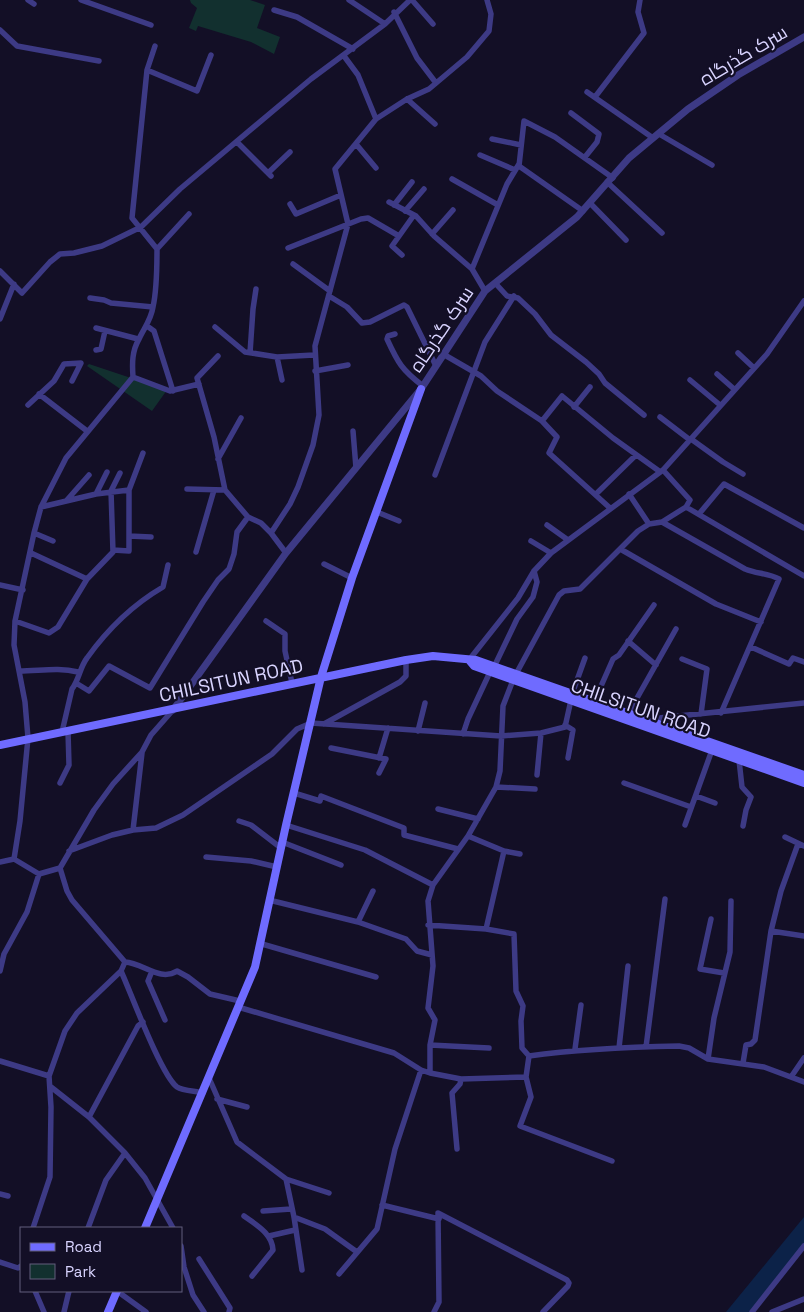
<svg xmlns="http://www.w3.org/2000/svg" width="804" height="1312" viewBox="0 0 804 1312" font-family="'Space Grotesk',Cairo,sans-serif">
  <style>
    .green { fill: #12302f }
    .water { fill: #0c2248 }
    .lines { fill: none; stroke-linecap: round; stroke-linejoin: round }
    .minor { stroke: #3d3a85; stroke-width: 5.5 }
    .tertiary { stroke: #3d3a85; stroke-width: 7 }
    .secondary { stroke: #6f6bff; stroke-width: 8 }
    .labels { text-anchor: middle; stroke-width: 4.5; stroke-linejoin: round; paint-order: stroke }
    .street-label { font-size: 19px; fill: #d9d4ff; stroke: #130f26 }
  </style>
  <rect width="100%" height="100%" fill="#130f26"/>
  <path class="green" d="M190,0H250L265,5L257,28L280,37L274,54L251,42L198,26L196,31L189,28L197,8L191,3Z
    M89,364L167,390L152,411L87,366Z"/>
  <path class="water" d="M804,1217V1243L749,1312H726Z"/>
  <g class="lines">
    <path class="minor" d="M28,0L34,4
      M81,0L151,25
      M349,0L385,24
      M412,0L433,24
      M274,10L297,17L353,49
      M394,12L417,58L436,83
      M0,30L17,46L99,61
      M147,70L197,91L211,55
      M587,92L653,138
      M595,97L644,33L638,12L640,0
      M407,99L435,124
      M571,113L599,134L597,142L585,157
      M376,119L407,99L429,89L467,57L489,31L491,14L487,0
      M659,134L712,165
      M492,139L521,145
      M237,142L271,176
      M356,144L376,168
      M480,155L515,170
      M268,173L290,152
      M452,179L498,205
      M607,182L662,233
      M389,202L416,216L434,236L472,269L485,291
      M590,203L626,240
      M290,204L296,214L341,195
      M394,205L412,182
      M405,211L424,189
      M583,211L519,166L524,121L555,137L613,178
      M432,234L453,210
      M288,248L361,219L368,218L399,236
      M157,249L189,214
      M402,255L392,246L414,215
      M293,264L330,291
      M472,269L507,184L519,164
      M0,271L22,293L50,262L60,254L74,253L102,246L141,227L180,189L311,79L385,24L410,0
      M496,284L507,296L518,298L535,314L551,335L586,362L599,374L605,383L644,415
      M329,296L347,307L362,323L370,322L404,305L407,307L436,366
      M90,298L104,300L111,303L153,307
      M0,319L14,284
      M147,326L154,331L173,391
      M215,327L245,352L277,357L314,355
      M96,328L138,339
      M395,334L388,336L387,339C398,363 402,370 423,386
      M96,350L101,349L105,331
      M250,353L253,309L256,289
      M738,353L754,368
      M443,354L481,376L497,391L542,421L557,437L549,453L610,508
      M218,356L197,378L214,437L225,490L248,517L261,523L271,533L286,553
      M277,357L282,380
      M315,371L348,365
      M717,374L734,389
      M133,377L170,391L199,384
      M690,380L720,405
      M39,394L87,431
      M28,405L54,381L64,364L81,363L72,381
      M574,407L590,387
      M660,417L690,440
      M542,421L562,396L613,438L659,471
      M353,431L356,468
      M691,439L723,462L743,474
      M218,459L241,418
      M663,470L690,500L686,507
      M435,475L485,342L514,296
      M187,489L225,490
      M96,494L107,472
      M596,494L636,455
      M629,494L649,524
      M67,500L89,475
      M41,507L96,494L129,490
      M377,512L399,521
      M699,514L724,484L804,528
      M662,522L745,569C757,574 768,573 779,579L721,713
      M547,525L568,540
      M34,533L53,541
      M271,533L290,504L298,487L313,445L319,415L315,346L348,224L335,169L376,119L358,75L344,56
      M129,536L151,537
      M531,541L551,553
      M113,550L129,551V490L143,453
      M622,550L716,604L761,622
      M196,552L214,490
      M31,553L87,579
      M324,564L352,578
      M0,585L23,590
      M15,621L49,633L58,627L87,579L113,552L111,491L120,473
      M266,621L285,634V651L292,683
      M628,641L656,665
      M751,647L789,664L793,658L804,662
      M682,659L707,669L701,714
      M469,660L518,598L534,571L551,553L663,470L767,354L804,301
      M494,667L517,619L533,597L537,582L534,571
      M19,671C40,671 58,667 78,672
      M516,674L559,595L564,591L580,589L638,531L649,524L662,522L686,507L804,576
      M76,683L89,691L109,666L150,688L203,602L218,580L229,569L234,554L237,532L248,517
      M572,694L585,658
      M594,702L613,659L619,655L654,605
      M628,714L676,629
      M653,722L659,718L804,703
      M324,724L400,682L406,676V660
      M565,725L573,730L568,758
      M418,731L425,703
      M62,732L72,689C79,680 80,667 87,658C107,630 134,604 163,587L168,565
      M463,734L468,719L490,672
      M331,748L386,759L379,773
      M379,758L388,728
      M739,760L742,787L751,797L746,810L743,826
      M537,775L541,733
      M60,783L69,765L68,731
      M624,783L691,807
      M496,787L535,789
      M294,793L320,801L321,796L404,828V835L458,849
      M696,796L715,803
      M438,809L478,819
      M239,821L251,825L281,848
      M286,825L365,850L433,885
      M685,825L712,750
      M133,830L142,753
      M468,836L504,851L520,854
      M785,837L804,846
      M282,842L341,865
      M69,851L112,835L133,830L156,828L183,815L272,754L297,729L311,723L501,736L541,733L565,727L571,700
      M206,857L251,861L277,867
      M14,859L20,821L28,738L25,702L14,645L15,621L34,533L41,507L66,458L133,377C132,363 132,351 139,339C144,328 151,320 153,307C157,289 157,267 157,249L132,218L147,70L155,46
      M0,862L14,859L39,874L60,868L94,810L113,784L142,752L151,735L173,710
      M60,868L67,891L72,900L125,962L121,971C131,993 161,1075 177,1087C183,1091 196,1091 203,1093
      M269,900L358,922L406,939L417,951L432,955
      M711,919L700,969L724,973
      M358,922L373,891
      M428,925L486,929L514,934L516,991L523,1006L521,1021L522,1048L529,1056L526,1077L531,1097L520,1126L612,1161
      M486,929L504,851
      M771,931L804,936
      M262,944L376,977
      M125,962C143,963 160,982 177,971L188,977L210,994L240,1001
      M0,971L4,954L27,912L39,874
      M152,971L148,981L165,1020
      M238,1007L394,1053L421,1070L430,1073L461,1079L526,1077
      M430,1045L489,1048
      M646,1047L665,899
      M619,1048L628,966
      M575,1049L581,1005
      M529,1056C579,1049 629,1047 679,1046L689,1048L708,1059L764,1067L804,1082
      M708,1059L714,1018L730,952L731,901
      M0,1061L49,1076L51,1107L50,1177L33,1228
      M743,1063L746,1045L751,1044L755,1040L771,931L781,891L798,844
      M430,1073V1045L435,1020L428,1008L433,966L428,901L433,885L468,836L496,787L500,771L503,706L513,680
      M49,1076L65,1031L77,1013L121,971
      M791,1077L804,1058
      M209,1078L237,1142L286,1179L329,1193
      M51,1087L89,1117L125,1153L145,1178L173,1228
      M217,1099L247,1107
      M89,1117L138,1026L143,1022
      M457,1149L452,1093L460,1084L461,1079
      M286,1179L294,1217L302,1270
      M0,1194L8,1196
      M382,1205L439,1219
      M263,1211L291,1209
      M244,1216C256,1225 272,1233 273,1250L252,1276
      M294,1217L325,1229L357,1252
      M88,1228L106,1180L125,1153
      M269,1236L295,1230
      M181,1246L184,1267L193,1295L204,1312
      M199,1259L230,1308L229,1312
      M0,1262L18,1268L21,1266
      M339,1274L377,1229L395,1149L421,1070
      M35,1291L44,1312
      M117,1291L146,1312
      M64,1312L69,1291
      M434,1312L439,1302L438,1213L567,1280L569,1283L568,1286L543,1312
      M752,1312L804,1246
      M772,1312L804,1299"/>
    <path class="tertiary" d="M173,710L286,553L421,389L485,291L577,217L629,158L688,109L738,75L804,37"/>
    <path class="secondary" d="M469,660L474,666L804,783
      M0,745L406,660L433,656L476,660L804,775
      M145,1228L255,967L286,825L321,677L352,578L421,389
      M108,1312L117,1291"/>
  </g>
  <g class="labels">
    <g class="street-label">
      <text transform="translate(743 55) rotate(-31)" y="7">سرک گذرگاه</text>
      <text transform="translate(441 329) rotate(-56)" y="7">سرک گذرگاه</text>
      <text transform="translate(231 680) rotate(-12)" y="7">CHILSITUN ROAD</text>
      <text transform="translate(641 708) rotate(19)" y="7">CHILSITUN ROAD</text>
    </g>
  </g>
  <rect x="20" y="1227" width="162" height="65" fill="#130f26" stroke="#625e7d"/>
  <rect x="30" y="1243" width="25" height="8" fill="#6f6bff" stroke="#625e7d"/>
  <text x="65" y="1252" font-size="15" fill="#d9d4ff">Road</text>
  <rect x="30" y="1264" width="25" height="15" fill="#12302f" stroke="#625e7d"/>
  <text x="65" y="1277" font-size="15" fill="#d9d4ff">Park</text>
</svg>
